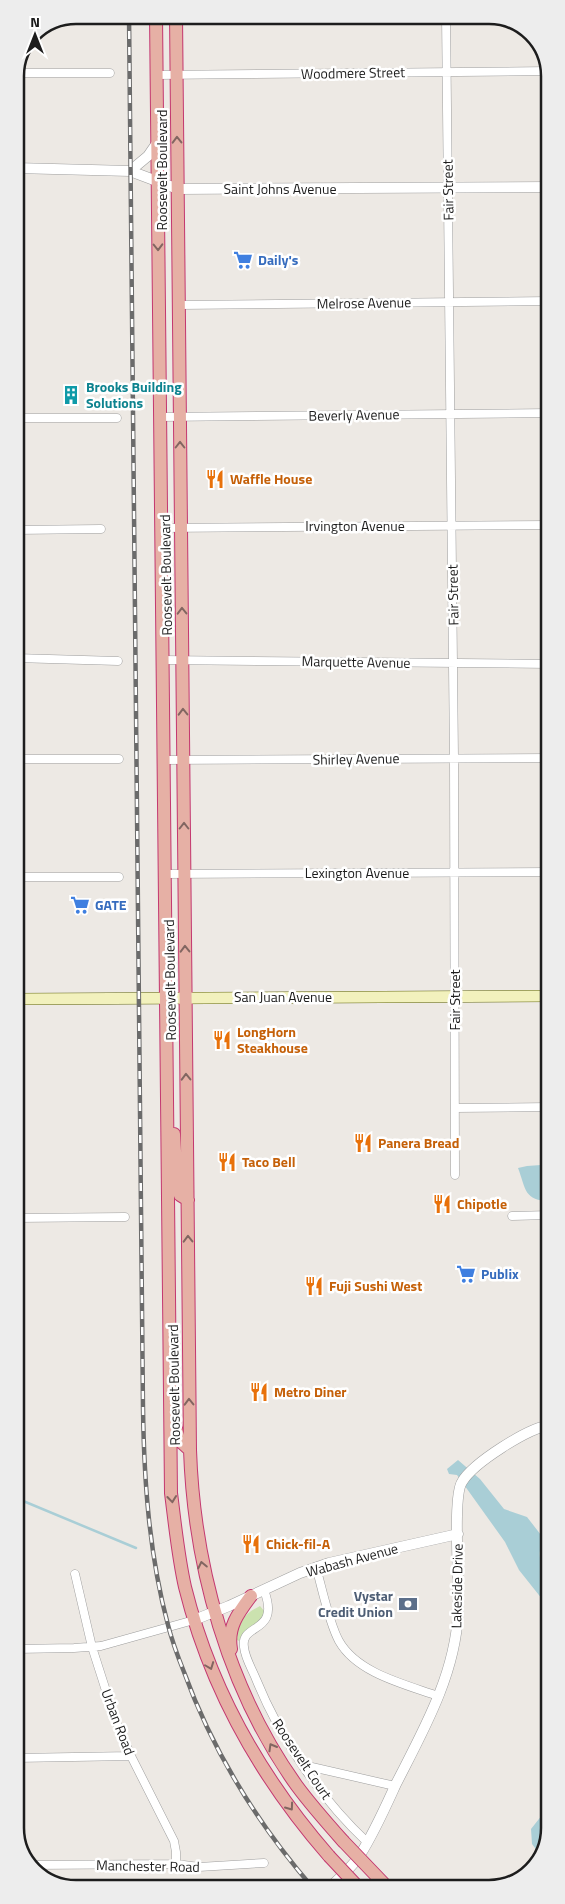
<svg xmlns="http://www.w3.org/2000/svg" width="565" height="1904" viewBox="0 0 565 1904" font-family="'Titillium Web',sans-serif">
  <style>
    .grass { fill: #cbe2af }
    .wetland { fill: #c2d9cd }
    .water { fill: #a9ced6 }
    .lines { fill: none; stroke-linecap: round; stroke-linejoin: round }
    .stream { stroke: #a9ced6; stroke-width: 2.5 }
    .minor-casing { stroke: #9e9e9e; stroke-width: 9 }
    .tertiary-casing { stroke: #9e9e9e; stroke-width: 11 }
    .secondary-casing { stroke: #626711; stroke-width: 12 }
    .trunk-casing { stroke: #c43870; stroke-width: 14 }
    .minor { stroke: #fff; stroke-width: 8 }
    .tertiary { stroke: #fff; stroke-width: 10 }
    .secondary { stroke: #f2f1bd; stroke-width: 11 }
    .trunk { stroke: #e6b0a5; stroke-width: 12 }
    .rail-casing { stroke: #6b6b6b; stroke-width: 4.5 }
    .rail { stroke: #fff; stroke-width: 2.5; stroke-dasharray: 8; stroke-linecap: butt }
    .trunk-bridge-casing { stroke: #c43870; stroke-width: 14; stroke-linecap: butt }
    .trunk-bridge { stroke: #e6b0a5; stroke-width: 12 }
    .oneway { stroke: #826661 }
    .labels { text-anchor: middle; stroke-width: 5; stroke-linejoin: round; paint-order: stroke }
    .street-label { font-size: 14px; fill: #1d1d1d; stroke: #fff }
    .shop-label { font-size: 14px; font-weight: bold; fill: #366cbe; stroke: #fff; text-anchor: start }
    .culture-label { font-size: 14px; font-weight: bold; fill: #0d838f; stroke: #fff; text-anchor: start }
    .food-label { font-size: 14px; font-weight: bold; fill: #c56008; stroke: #fff; text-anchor: start }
    .service-label { font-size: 14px; font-weight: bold; fill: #4e5e75; stroke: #fff; text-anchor: end }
    .rim { fill: none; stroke: #1d1d1d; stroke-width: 2.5 }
  </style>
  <rect width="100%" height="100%" fill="#ede9e4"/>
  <path class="grass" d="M260,1606L265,1612C261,1626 247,1627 239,1641L237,1640C238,1622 244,1614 260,1606Z"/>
  <path class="wetland" d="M541,1535L547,1537L550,1536V1574C543,1565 535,1556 542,1545Z"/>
  <path class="water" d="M541,1165L550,1167V1201C524,1201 526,1189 518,1168L527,1166Z
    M458,1460L480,1479L504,1509L527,1517L541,1535L543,1545C533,1559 548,1564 550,1577C551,1587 550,1598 550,1609L519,1570L505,1542L457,1475L449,1474L447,1469Z
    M550,1805V1829L541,1856L532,1844L531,1829Z"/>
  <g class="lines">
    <path class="stream" d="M16,1498L136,1548"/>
    <g class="minor-casing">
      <path id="minor" d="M446,15L454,758L455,1175
        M16,73H110
        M156,75L549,71
        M179,305L549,301
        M160,417L549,413
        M15,418H117
        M161,528L549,525
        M15,530L101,529
        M15,658L118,661
        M162,660L549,664
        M15,759H119
        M163,760L549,758
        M164,874L549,872
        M16,877H119
        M455,1108L549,1107
        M512,1216L550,1215
        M16,1218L125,1217
        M547,1325H550
        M316,1567C322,1588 329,1623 339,1641C357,1673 404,1684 438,1696
        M75,1574L92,1647L116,1722L131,1756L174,1841L176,1852V1864
        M264,1590C281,1635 240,1622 244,1647C245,1658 252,1669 256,1679C280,1738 320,1798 367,1842
        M16,1649L74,1648L101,1646L194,1620
        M16,1758L131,1756
        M303,1765L395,1786
        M30,1865L176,1864L199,1867L264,1863"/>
    </g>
    <g class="tertiary-casing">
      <path id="tertiary" d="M15,168L130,171L178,189L549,187
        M130,171L148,156L157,143
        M194,1620L229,1606L300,1573L329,1563L458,1534
        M329,1888C340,1878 352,1867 360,1855C374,1833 385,1808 396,1784C423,1731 455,1675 458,1614C460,1589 452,1497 462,1482C473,1463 528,1428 550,1425"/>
    </g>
    <g class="secondary-casing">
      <path id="secondary" d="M16,999L549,996"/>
    </g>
    <g class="trunk-casing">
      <path id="trunk" d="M156,15L171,1493C175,1524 178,1556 185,1587C210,1688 261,1778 329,1856
        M176,15L190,1450C194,1567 228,1690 297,1786C311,1805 327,1823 343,1841
        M174,1134L177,1185L180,1195L188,1200
        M174,1421L179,1440L190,1450
        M231,1649C227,1627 239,1612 251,1596"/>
    </g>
    <use href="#minor" class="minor"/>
    <use href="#tertiary" class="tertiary"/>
    <use href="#secondary" class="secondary"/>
    <use href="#trunk" class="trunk"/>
    <g class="rail-casing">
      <path id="rail" d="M129,15L143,1408C144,1481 149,1554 168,1625C172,1641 178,1657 184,1672C213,1752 257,1823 313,1888"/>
    </g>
    <use href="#rail" class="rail"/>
    <g class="trunk-bridge-casing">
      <path id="trunk-bridge" d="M343,1841L388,1888
        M329,1856L359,1888"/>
    </g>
    <use href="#trunk-bridge" class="trunk-bridge"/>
  </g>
  <defs><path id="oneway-chevron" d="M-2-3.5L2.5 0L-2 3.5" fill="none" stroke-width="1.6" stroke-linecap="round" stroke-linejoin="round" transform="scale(1.25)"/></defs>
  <g class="oneway">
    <use href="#oneway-chevron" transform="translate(177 140) rotate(-91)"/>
    <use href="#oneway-chevron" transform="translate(158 247) rotate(89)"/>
    <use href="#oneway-chevron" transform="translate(180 445) rotate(-90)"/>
    <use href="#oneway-chevron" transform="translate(182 611) rotate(-91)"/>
    <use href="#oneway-chevron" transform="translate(183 712) rotate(-91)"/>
    <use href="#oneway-chevron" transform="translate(184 826) rotate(-90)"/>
    <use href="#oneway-chevron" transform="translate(185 949) rotate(-91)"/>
    <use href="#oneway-chevron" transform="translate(186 1077) rotate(-91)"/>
    <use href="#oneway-chevron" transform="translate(188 1239) rotate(-91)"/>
    <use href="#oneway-chevron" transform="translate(189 1402) rotate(-91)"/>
    <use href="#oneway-chevron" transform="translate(172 1499) rotate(84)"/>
    <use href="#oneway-chevron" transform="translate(202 1565) rotate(-102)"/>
    <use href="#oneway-chevron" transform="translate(210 1666) rotate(69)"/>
    <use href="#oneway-chevron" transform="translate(272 1747) rotate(-120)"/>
    <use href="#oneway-chevron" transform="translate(290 1807) rotate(54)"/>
  </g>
  <defs>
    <g id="supermarket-bare" transform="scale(1.5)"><path d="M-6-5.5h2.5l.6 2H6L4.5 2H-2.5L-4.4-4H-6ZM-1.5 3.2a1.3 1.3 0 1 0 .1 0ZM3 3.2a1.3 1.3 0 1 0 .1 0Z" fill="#3f7fe0" stroke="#fff" stroke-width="2.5" paint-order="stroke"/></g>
    <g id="building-bare" transform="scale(1.5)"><path d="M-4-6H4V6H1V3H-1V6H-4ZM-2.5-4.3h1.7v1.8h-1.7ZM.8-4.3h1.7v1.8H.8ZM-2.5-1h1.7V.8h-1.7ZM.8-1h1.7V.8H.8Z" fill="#0f9aa8" stroke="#fff" stroke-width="2.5" paint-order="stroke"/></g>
    <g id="restaurant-bare" transform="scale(1.5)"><path d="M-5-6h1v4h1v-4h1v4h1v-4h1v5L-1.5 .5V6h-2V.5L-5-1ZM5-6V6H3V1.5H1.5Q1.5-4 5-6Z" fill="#e8710a" stroke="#fff" stroke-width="2.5" paint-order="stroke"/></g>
    <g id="bank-bare" transform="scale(1.5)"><path d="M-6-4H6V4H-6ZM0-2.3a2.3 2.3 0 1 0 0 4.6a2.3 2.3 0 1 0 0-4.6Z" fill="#5c6f8a" stroke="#fff" stroke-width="2.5" paint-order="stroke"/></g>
  </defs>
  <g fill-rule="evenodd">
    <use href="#supermarket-bare" x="243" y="260"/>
    <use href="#building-bare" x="71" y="395"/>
    <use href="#restaurant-bare" x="215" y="479"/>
    <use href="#supermarket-bare" x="80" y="905"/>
    <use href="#restaurant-bare" x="222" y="1040"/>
    <use href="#restaurant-bare" x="363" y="1143"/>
    <use href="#restaurant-bare" x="227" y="1162"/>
    <use href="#restaurant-bare" x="442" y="1204"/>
    <use href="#supermarket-bare" x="466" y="1274"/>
    <use href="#restaurant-bare" x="314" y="1286"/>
    <use href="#restaurant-bare" x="259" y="1392"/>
    <use href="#restaurant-bare" x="251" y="1544"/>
    <use href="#bank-bare" x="408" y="1604"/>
  </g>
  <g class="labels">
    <g class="street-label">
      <text transform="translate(353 73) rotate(-1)" y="5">Woodmere Street</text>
      <text transform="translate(162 170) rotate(-90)" y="5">Roosevelt Boulevard</text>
      <text x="280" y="194">Saint Johns Avenue</text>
      <text transform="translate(448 190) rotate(-91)" y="5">Fair Street</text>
      <text transform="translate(364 303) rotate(-1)" y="5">Melrose Avenue</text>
      <text transform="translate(354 415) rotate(-1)" y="5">Beverly Avenue</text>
      <text x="355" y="531">Irvington Avenue</text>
      <text transform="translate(166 575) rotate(-91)" y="5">Roosevelt Boulevard</text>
      <text transform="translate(453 595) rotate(-91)" y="5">Fair Street</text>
      <text transform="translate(356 662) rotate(1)" y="5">Marquette Avenue</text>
      <text transform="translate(356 759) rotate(-1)" y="5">Shirley Avenue</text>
      <text x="357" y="878">Lexington Avenue</text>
      <text transform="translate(170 980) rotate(-91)" y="5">Roosevelt Boulevard</text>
      <text x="283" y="1002">San Juan Avenue</text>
      <text transform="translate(455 1000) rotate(-90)" y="5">Fair Street</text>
      <text transform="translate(174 1385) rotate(-91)" y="5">Roosevelt Boulevard</text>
      <text transform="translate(352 1560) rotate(-15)" y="5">Wabash Avenue</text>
      <text transform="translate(457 1586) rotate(-89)" y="5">Lakeside Drive</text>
      <text transform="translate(118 1722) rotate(69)" y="5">Urban Road</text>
      <text transform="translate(302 1759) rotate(56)" y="5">Roosevelt Court</text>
      <text transform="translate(148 1866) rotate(1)" y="5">Manchester Road</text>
    </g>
    <g class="shop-label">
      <text x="258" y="265">Daily's</text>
      <text x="95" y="910">GATE</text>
      <text x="481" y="1279">Publix</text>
    </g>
    <g class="culture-label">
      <text x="86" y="392">Brooks Building<tspan x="86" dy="16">Solutions</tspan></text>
    </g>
    <g class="food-label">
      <text x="230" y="484">Waffle House</text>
      <text x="237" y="1037">LongHorn<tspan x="237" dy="16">Steakhouse</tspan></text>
      <text x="378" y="1148">Panera Bread</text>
      <text x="242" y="1167">Taco Bell</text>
      <text x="457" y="1209">Chipotle</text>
      <text x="329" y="1291">Fuji Sushi West</text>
      <text x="274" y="1397">Metro Diner</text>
      <text x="266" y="1549">Chick-fil-A</text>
    </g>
    <g class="service-label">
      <text x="393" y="1601">Vystar<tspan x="393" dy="16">Credit Union</tspan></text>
    </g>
  </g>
  <path d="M0 0H565V1904H0ZM76 24H489A52 52 0 0 1 541 76V1828A52 52 0 0 1 489 1880H76A52 52 0 0 1 24 1828V76A52 52 0 0 1 76 24Z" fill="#ededed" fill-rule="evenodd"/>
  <path class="rim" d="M76 24H489A52 52 0 0 1 541 76V1828A52 52 0 0 1 489 1880H76A52 52 0 0 1 24 1828V76A52 52 0 0 1 76 24Z"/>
  <g transform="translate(35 35)" stroke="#ffffff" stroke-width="4" paint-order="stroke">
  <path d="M0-4L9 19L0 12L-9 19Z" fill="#1d1d1d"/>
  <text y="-8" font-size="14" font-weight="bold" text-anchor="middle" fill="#1d1d1d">N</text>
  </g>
</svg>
